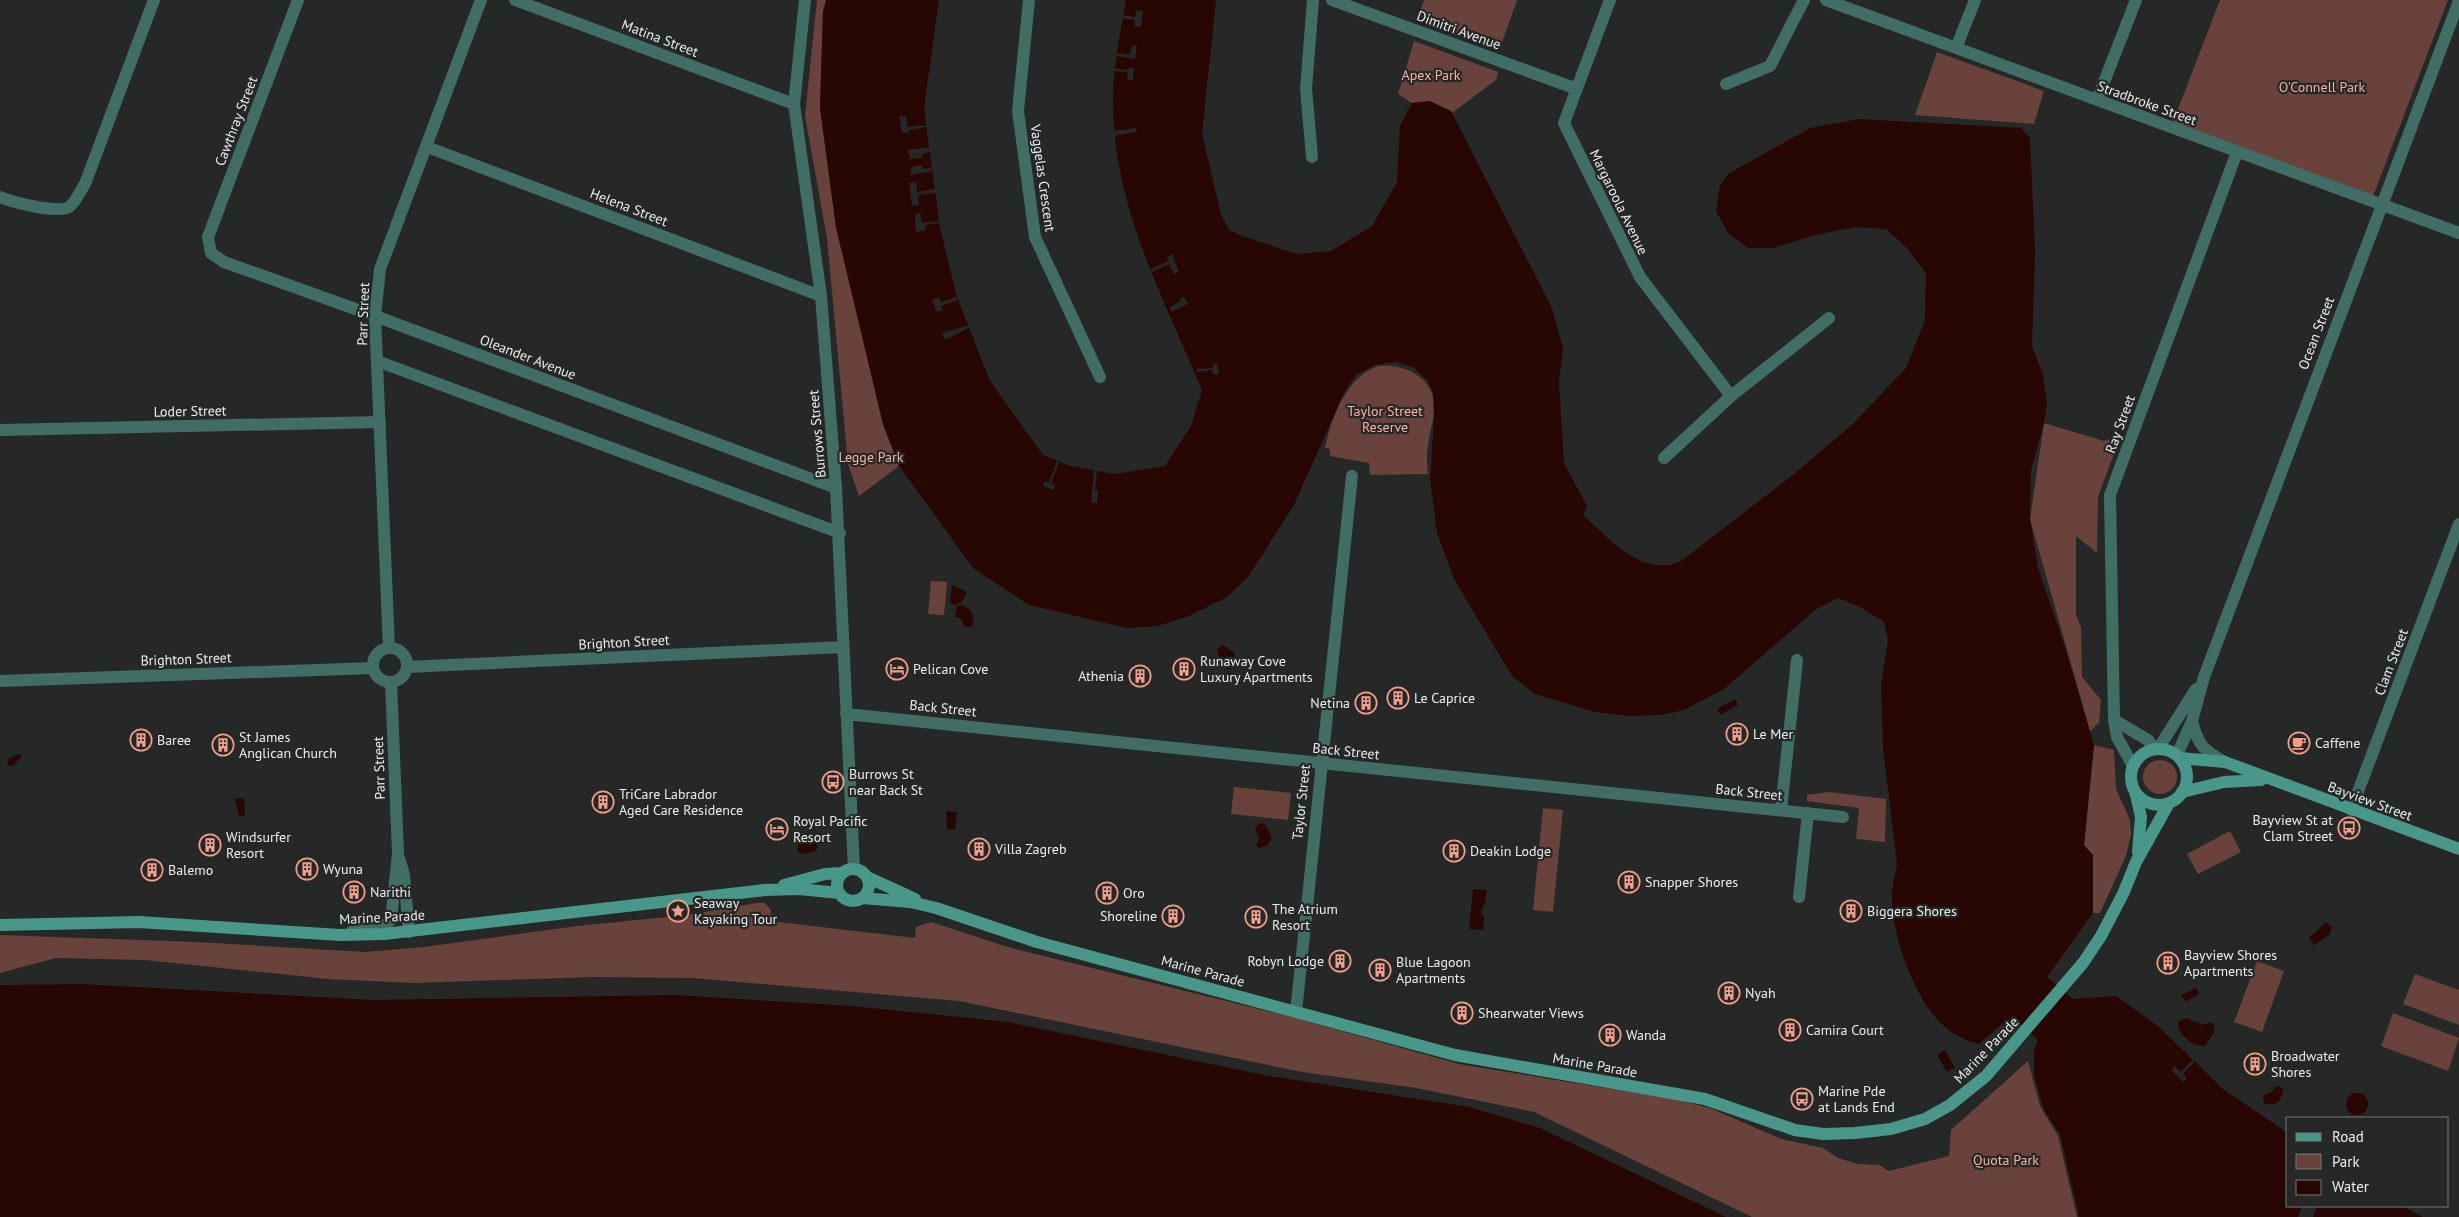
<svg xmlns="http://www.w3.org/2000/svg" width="2459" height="1217" viewBox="0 0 2459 1217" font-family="'PT Sans',sans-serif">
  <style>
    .green { fill: #69433b }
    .water { fill: #280703 }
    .pier { fill: #252827 }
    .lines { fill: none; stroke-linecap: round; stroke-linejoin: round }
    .minor { stroke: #406e66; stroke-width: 12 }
    .tertiary { stroke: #406e66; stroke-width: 12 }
    .secondary { stroke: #48978a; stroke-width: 12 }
    .labels { text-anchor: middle; stroke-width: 4.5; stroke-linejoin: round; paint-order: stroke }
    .street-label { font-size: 14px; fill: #ebedec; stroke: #252827 }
    .park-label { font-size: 14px; fill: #f9b2a1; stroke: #252827 }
    .poi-label { font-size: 14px; fill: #ebedec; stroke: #252827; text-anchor: start }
  </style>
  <rect width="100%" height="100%" fill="#252827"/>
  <path class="green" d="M817,0H826L823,12L820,108L836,227L883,424L899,466L859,496L848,464L827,238L805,116Z
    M1424,0H1517L1500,48L1417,19Z
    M2220,0H2448L2372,199L2173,122Z
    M1414,41L1498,72L1496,80L1452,113L1451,111L1430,101L1412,103L1398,94Z
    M1937,52L2044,91L2034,124L1915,115Z
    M1379,366C1405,364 1435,377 1434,408C1434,421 1429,433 1428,446C1426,455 1427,465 1428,474L1370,475L1369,463L1330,456V449L1325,448C1331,418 1347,375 1379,366Z
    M2044,423L2104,441L2115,437L2116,448L2098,497L2097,553L2076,536V615L2081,627L2082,677L2101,700L2099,723L2090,731L2030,519Z
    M931,581L947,582L944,615L928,614Z
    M2094,745L2114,750L2116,789L2130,820L2131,835L2126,856L2100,913H2093V855L2084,846Z
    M2143 777a17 17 0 1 1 34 0a17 17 0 1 1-34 0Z
    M1234,787L1291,793L1288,820L1231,814Z
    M1829,792L1886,799L1885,842L1856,839L1859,808L1807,801V795Z
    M1543,808L1563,810L1553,912L1533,910Z
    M2230,831L2241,852L2198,874L2187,854Z
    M756,903H765L771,910L770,921L915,938L916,927L931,922L1011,948L1295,1018L1459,1064L1679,1100L1710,1108L1781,1139L1823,1148L1838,1158L1858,1164L1879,1165L1889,1171L1949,1156L1951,1130L2028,1061L2040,1106L2058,1136L2077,1217H1752L1534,1112L1416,1088L1302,1072L959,1001L693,978L595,977L412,983L328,979L145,960L56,958L0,973V935L197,942L365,952L424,947L577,926L687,915Z
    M2257,961L2284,971L2262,1032L2234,1022Z
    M2415,974L2459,990V1025L2403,1004Z
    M2393,1013L2459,1038L2448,1071L2381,1046Z"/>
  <path class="water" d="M826,0H939L924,108L940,228L957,297L990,381L1043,455L1070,466L1115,474L1165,466L1191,426L1202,390C1163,297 1113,205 1113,102C1112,71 1121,31 1126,0H1216L1202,134L1221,214L1229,230L1242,236L1297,254L1331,251L1372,226L1397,182L1400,126L1412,103L1429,101L1451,111L1552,308L1563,348L1559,383L1564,463L1587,506L1583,515C1609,538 1642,579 1681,561L1789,478L1852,425L1906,368L1925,320L1926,273L1907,248L1886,229L1855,227L1811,236L1773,248H1748L1728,233L1716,211L1720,186L1728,174L1810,128L1859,119L2021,128L2030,138L2035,253L2032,346L2043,375L2047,403L2044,423L2031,470L2030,519L2038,568L2065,647L2094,745L2084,845L2093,855V913L2047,977L2073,999L2116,996L2158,1026L2224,1090L2288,1133V1206H2402L2423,1217H2079L2060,1135L2044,1110L2034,1076V1050L2038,1040L2016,1020H2007L1979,1044C1968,1041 1954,1035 1945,1027C1916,1003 1893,939 1892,902C1891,889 1895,877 1897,864L1883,748L1881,685L1888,640L1884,622L1860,607L1838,598L1815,610L1724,689L1684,710L1660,715L1629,716L1595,712L1535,694L1512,676L1454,579L1437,533L1430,479L1434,416L1433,392L1427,380L1414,368L1397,362L1375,365L1356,375L1344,393L1294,505L1248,577L1227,597L1189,616L1158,626L1127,628L1029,605L974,569L899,466L883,424L836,227L820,108L823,12Z
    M952,585L967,592L963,600L956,605L950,603Z
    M960,605C972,608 975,615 972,627H965L960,618L955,617L957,606Z
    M1223,645L1235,653L1234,660L1236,661L1231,669H1225L1220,661L1217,649Z
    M1735,699L1738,705L1721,715L1717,709Z
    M20,754L22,757L12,766L7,765L9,758Z
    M244,798L245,816H239L235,799Z
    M946,811L957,812L955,830L947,829Z
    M1260,823L1266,825L1272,838L1267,846L1259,848L1256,845L1259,839L1255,828Z
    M814,842L818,845L816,851L802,854L797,851L799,843Z
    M1473,889L1487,890L1485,904L1482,907L1481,913L1484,916L1483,930L1469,929Z
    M2326,922L2332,928L2329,935L2314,945L2309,938Z
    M82,984L373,1000L675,995L852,1006L1008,1022L1264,1075L1469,1107L1540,1128L1726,1217H0V985Z
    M2196,988L2199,994L2186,1002L2181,995Z
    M2186,1018L2203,1025L2210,1022L2215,1026L2214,1032L2205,1046C2194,1048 2177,1034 2178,1022Z
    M1945,1050L1955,1068L1947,1072L1937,1055Z
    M2277,1086L2284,1089L2279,1102L2272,1105L2264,1103L2263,1096L2270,1093Z
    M2346 1104a11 11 0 1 1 22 0a11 11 0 1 1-22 0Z"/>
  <path class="pier" d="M1136,10L1143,11L1141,27L1134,26L1135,20L1122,18V15L1135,17Z
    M1132,45L1137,46L1135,59L1116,56V53L1130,55Z
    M1114,68L1128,70L1129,68H1134L1133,80H1127L1128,72L1114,71Z
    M899,116H906L908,127L926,125V127L909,130V132L902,133Z
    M1136,128L1137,132L1113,136L1112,131Z
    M929,147L930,152L923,154L921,158L910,159L908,150Z
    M921,165L924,169L932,167V171L911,175V167Z
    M916,182L917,192L935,189V193L918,195L919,205L912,206L909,183Z
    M920,213L922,223L939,221V223L926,225L925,230L916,232L915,214Z
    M1172,254L1179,272L1174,274L1169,264L1152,272L1151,269L1169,261L1167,257Z
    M939,297L941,302L957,297L958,300L941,306L943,310L937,312L932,300Z
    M1184,297L1188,304L1171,312L1170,307L1181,301L1180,299Z
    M969,325L970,327L945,340L942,333Z
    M1217,363L1219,374L1213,375L1212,370L1197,372V369L1213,368V364Z
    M1057,461L1059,462L1051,483L1055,485L1053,490L1043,486L1044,482H1049Z
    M1094,470H1097L1095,490L1098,491L1097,503H1091Z
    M2194,1058L2196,1060L2183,1074L2187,1078L2183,1082L2171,1070L2175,1066L2181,1072Z
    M2302,1206H2317L2313,1217H2298Z"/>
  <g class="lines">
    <path class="minor" d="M298,0L208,237L211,253L224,262L375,316L836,488
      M515,0L794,104
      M805,0L794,104L821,296L836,488L854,869
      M1029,0L1018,111L1035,237L1100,377
      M1332,0L1577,89
      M1610,0L1564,123L1640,277L1731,396
      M1826,0L2459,233
      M1956,48L1975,0
      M1726,84L1770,66L1804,0
      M2097,100L2136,0
      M427,147L821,296
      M1312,157L1306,89L1313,0
      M0,197C12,202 58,214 69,207C76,202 80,191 85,184L154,0
      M377,361L840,533
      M0,430L380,422
      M1664,458L1731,396L1829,318
      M389,648L375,316L380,269L481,0
      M373 665a17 17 0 1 1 34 0a17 17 0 1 1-34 0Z
      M407,667L843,647
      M0,681L373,668
      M846,714L1843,817
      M2114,720L2148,740L2155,749
      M2133,766L2117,737L2114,720L2110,495L2237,152
      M1781,810L1797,660
      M2351,810L2459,524
      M399,858L404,875L409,932
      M1799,897L1808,813
      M351,932L385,925L391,920L398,853L391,682
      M1296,1012L1352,476"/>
    <path class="tertiary" d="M2192,721C2198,745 2203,750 2225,762
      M2158,749L2196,689
      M2177,755L2192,721L2204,677L2459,1"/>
    <path class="secondary" d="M2131 777a28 28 0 1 1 56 0a28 28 0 1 1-56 0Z
      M2180,758L2225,762L2459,849
      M2135,791L2141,817L2138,852
      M2182,792L2224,782L2261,780
      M837 885a16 16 0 1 1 32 0a16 16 0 1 1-32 0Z
      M867,877L915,899
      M784,885L825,874L842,873
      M862,898L910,902L936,908L1037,942L1455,1055L1705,1099L1795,1130L1823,1134L1855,1133L1891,1129L1925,1119L1950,1105L1986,1076L2083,963L2101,936L2123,894L2136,862L2169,803
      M0,925L139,922L340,935L384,934L765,890L799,889L839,893"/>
  </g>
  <defs>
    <g id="hotel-ring" transform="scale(1.125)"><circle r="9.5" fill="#252827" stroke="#f49e8a" stroke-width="1.5"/><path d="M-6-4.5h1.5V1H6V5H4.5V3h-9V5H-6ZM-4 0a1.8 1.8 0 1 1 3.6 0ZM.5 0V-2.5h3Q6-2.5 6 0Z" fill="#f49e8a"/></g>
    <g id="building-ring" transform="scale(1.125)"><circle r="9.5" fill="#252827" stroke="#f49e8a" stroke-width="1.5"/><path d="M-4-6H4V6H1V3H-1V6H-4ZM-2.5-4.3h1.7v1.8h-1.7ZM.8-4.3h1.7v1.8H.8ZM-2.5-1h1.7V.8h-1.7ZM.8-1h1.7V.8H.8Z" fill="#f49e8a"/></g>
    <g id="cafe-ring" transform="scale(1.125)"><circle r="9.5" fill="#252827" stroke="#f49e8a" stroke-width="1.5"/><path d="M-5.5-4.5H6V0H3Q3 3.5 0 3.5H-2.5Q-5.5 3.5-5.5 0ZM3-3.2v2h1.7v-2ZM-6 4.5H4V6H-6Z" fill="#f49e8a"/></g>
    <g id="bus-ring" transform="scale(1.125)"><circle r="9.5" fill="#252827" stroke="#f49e8a" stroke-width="1.5"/><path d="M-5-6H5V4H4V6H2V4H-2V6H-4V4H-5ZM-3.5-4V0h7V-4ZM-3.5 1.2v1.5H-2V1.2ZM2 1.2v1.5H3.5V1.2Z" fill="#f49e8a"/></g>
    <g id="sight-ring" transform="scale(1.125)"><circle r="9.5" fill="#252827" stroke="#f49e8a" stroke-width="1.5"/><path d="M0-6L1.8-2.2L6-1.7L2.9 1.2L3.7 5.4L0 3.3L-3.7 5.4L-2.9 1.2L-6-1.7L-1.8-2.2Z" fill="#f49e8a"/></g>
  </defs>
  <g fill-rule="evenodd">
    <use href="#hotel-ring" x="897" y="669"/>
    <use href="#building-ring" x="1184" y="669"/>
    <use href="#building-ring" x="1140" y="676"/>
    <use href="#building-ring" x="1398" y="698"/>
    <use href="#building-ring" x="1366" y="703"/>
    <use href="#building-ring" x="1737" y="734"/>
    <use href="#building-ring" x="141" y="740"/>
    <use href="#cafe-ring" x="2299" y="743"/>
    <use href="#building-ring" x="223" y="745"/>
    <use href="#bus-ring" x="833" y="782"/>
    <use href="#building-ring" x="603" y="802"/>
    <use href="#bus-ring" x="2349" y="828"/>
    <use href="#hotel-ring" x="777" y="829"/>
    <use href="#building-ring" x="210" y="845"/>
    <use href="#building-ring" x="979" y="849"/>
    <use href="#building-ring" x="1454" y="851"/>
    <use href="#building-ring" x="307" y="869"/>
    <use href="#building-ring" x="152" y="870"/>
    <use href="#building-ring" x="1629" y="882"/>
    <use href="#building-ring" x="354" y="892"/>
    <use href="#building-ring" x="1107" y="893"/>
    <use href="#sight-ring" x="678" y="911"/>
    <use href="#building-ring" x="1851" y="911"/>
    <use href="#building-ring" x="1173" y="916"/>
    <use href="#building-ring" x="1256" y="917"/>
    <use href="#building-ring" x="1340" y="961"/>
    <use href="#building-ring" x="2168" y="963"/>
    <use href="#building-ring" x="1380" y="970"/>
    <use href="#building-ring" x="1729" y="993"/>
    <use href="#building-ring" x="1462" y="1013"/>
    <use href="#building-ring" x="1790" y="1030"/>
    <use href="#building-ring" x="1610" y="1035"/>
    <use href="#building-ring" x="2255" y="1064"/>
    <use href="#bus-ring" x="1802" y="1099"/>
  </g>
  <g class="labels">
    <g class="street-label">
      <text transform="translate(1459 30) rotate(20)" y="5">Dimitri Avenue</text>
      <text transform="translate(660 38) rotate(21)" y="5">Matina Street</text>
      <text transform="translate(2147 103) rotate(20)" y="5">Stradbroke Street</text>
      <text transform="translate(236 121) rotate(-69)" y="5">Cawthray Street</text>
      <text transform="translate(1043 178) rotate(82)" y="5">Vaggelas Crescent</text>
      <text transform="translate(1619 202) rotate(64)" y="5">Margaroola Avenue</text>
      <text transform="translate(629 207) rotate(21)" y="5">Helena Street</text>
      <text transform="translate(363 314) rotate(-88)" y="5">Parr Street</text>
      <text transform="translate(2316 333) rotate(-69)" y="5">Ocean Street</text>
      <text transform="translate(528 357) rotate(21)" y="5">Oleander Avenue</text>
      <text transform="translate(190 411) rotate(-1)" y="5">Loder Street</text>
      <text transform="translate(2120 424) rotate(-70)" y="5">Ray Street</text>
      <text transform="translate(817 434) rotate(-95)" y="5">Burrows Street</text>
      <text transform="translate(624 642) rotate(-3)" y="5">Brighton Street</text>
      <text transform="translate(186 659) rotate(-2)" y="5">Brighton Street</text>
      <text transform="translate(2391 662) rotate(-69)" y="5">Clam Street</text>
      <text transform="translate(943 708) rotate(6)" y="5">Back Street</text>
      <text transform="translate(1346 751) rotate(6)" y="5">Back Street</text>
      <text transform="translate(379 768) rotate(-92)" y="5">Parr Street</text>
      <text transform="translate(1749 792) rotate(6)" y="5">Back Street</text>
      <text transform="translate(2370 801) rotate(20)" y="5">Bayview Street</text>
      <text transform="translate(1301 802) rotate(-84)" y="5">Taylor Street</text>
      <text transform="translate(382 917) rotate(-3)" y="5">Marine Parade</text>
      <text transform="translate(1203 971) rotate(15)" y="5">Marine Parade</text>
      <text transform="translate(1986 1050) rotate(-46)" y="5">Marine Parade</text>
      <text transform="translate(1595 1065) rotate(10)" y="5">Marine Parade</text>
    </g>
    <g class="park-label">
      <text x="1431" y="80">Apex Park</text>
      <text x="2322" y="92">O'Connell Park</text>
      <text x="1385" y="416">Taylor Street<tspan x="1385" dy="16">Reserve</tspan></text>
      <text x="871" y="462">Legge Park</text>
      <text x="2006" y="1165">Quota Park</text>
    </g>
    <g class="poi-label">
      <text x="1200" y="666">Runaway Cove<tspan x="1200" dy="16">Luxury Apartments</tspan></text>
      <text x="913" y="674">Pelican Cove</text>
      <text x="1124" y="681" text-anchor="end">Athenia</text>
      <text x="1414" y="703">Le Caprice</text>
      <text x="1350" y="708" text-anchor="end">Netina</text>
      <text x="1753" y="739">Le Mer</text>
      <text x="239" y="742">St James<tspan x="239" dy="16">Anglican Church</tspan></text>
      <text x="157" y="745">Baree</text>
      <text x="2315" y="748">Caffene</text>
      <text x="849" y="779">Burrows St<tspan x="849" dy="16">near Back St</tspan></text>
      <text x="619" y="799">TriCare Labrador<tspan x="619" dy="16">Aged Care Residence</tspan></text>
      <text x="2333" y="825" text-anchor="end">Bayview St at<tspan x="2333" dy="16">Clam Street</tspan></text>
      <text x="793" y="826">Royal Pacific<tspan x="793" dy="16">Resort</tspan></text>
      <text x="226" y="842">Windsurfer<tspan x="226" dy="16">Resort</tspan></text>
      <text x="995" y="854">Villa Zagreb</text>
      <text x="1470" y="856">Deakin Lodge</text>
      <text x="323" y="874">Wyuna</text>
      <text x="168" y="875">Balemo</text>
      <text x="1645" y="887">Snapper Shores</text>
      <text x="370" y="897">Narithi</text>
      <text x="1123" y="898">Oro</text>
      <text x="694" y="908">Seaway<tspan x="694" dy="16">Kayaking Tour</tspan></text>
      <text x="1272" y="914">The Atrium<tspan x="1272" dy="16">Resort</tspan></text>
      <text x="1867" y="916">Biggera Shores</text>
      <text x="1157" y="921" text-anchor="end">Shoreline</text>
      <text x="2184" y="960">Bayview Shores<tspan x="2184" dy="16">Apartments</tspan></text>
      <text x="1324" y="966" text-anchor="end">Robyn Lodge</text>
      <text x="1396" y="967">Blue Lagoon<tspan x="1396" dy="16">Apartments</tspan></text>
      <text x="1745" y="998">Nyah</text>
      <text x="1478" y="1018">Shearwater Views</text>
      <text x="1806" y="1035">Camira Court</text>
      <text x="1626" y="1040">Wanda</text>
      <text x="2271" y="1061">Broadwater<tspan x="2271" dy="16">Shores</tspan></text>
      <text x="1818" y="1096">Marine Pde<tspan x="1818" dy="16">at Lands End</tspan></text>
    </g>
  </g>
  <rect x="2286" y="1117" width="162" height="90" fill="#252827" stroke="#747776"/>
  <rect x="2296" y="1133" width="25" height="8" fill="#48978a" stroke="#747776"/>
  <text x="2332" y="1142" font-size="15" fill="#ebedec">Road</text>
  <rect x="2296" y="1154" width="25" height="15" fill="#69433b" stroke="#747776"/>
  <text x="2332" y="1167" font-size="15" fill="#ebedec">Park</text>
  <rect x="2296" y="1180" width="25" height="15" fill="#280703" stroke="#747776"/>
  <text x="2332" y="1192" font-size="15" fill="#ebedec">Water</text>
</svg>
